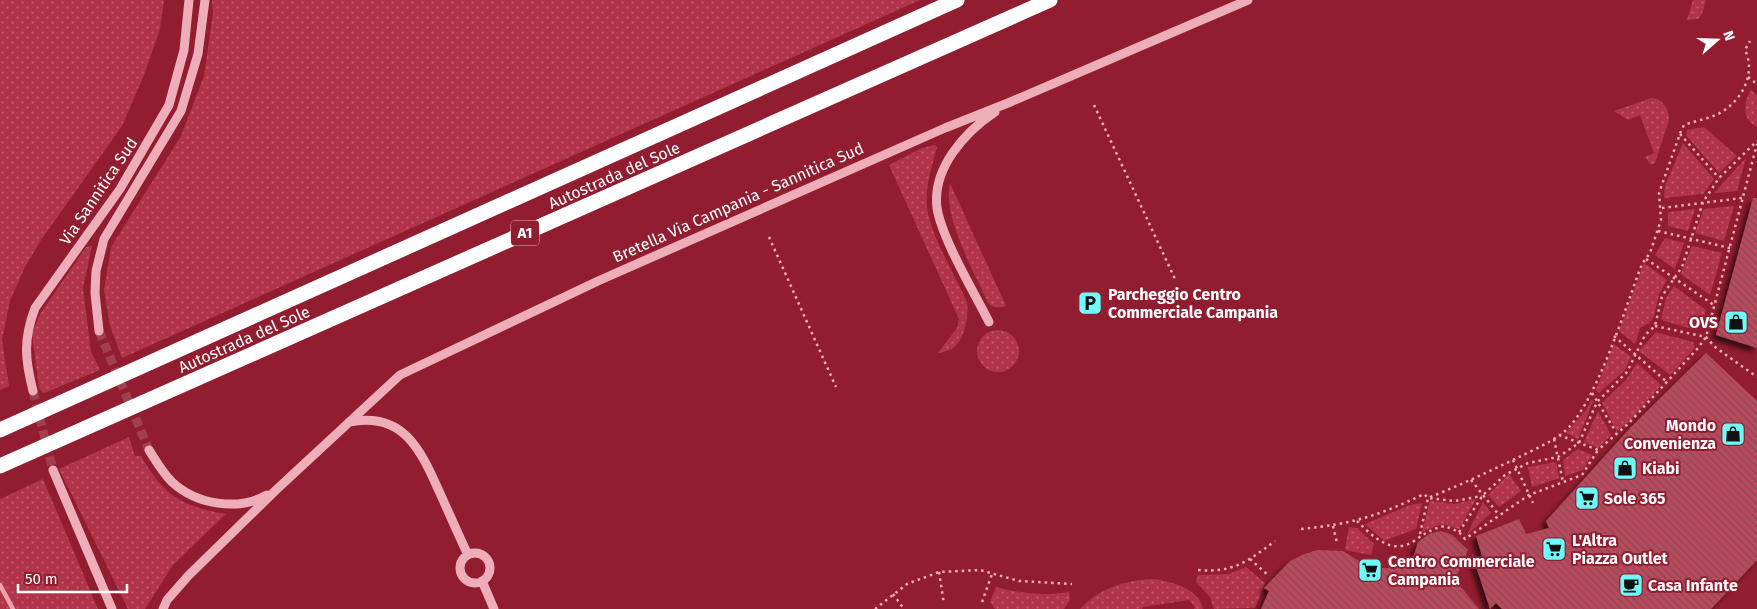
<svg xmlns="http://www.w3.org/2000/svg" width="1757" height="609" viewBox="0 0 1757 609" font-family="'Fira Sans',sans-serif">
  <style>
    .grass { fill: url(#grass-dots) }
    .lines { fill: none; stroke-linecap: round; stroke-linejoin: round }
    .stream { stroke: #f0a1b0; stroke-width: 4.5 }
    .building { fill: url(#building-back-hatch); filter: url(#shadow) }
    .minor-tunnel { stroke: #a23f4f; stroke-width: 9; stroke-dasharray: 9 4.5; stroke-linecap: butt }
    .path { stroke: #eeaeb9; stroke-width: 2.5; stroke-dasharray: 2.5 4; stroke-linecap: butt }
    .minor { stroke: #eeaeb9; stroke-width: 9 }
    .highway { stroke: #fff; stroke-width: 15 }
    .labels { text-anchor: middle; stroke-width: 4; stroke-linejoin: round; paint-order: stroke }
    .shield { fill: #921d30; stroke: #debbc1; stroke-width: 1 }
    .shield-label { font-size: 15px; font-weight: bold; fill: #fff }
    .street-label { font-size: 16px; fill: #fff; stroke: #921d30 }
    .poi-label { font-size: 16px; font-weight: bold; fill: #fff; stroke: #921d30; text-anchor: start }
  </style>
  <defs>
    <pattern id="grass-dots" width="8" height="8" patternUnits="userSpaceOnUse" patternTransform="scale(1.25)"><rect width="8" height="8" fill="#b1344a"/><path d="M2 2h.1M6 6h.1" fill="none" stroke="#c15d6e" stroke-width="1.8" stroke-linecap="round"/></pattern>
    <pattern id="building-back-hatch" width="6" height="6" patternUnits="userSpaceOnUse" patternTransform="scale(1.25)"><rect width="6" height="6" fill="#bb4a5d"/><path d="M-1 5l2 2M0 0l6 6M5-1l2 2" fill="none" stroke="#844b54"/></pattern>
    <filter id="shadow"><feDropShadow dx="-4.5" dy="4.5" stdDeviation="2.5" flood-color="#0009"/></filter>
  </defs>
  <rect width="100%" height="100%" fill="#921d30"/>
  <path class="grass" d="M0,0H164L160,29L144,75L122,126L41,240L25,267L10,301L2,340L9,386L0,390Z
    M212,0H920L122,358L110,326L104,290L111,247L181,136L204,76L213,13Z
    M1693,0H1706L1702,14L1698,19L1687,20Z
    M1751,90L1757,95V127C1742,120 1743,102 1751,90Z
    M1651,98C1663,98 1669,109 1669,120L1655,163L1651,165L1645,157L1654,153L1640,115L1628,120L1614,111Z
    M1704,127L1737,156L1719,173L1686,135L1687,130Z
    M1683,143L1714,179L1703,194L1664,198L1665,186Z
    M934,145L937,147C932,166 925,186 927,207C930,234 955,276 967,302C969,316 965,339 953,348C949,351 942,352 937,354L957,328L959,319L889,165L920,149Z
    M1746,158L1737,191L1714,193Z
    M950,183L1006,306C1000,308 992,308 988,303C974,271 942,216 950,183Z
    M1734,206L1724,241L1695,233L1704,209Z
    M1695,209L1688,231L1668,226V212Z
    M1665,238L1684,243L1675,269L1655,255Z
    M92,246L83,288L91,352L100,370L44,393L39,389L32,334L40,314L86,247Z
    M1692,246L1722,253L1710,295L1681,274Z
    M1644,263L1667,280L1659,294L1654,316L1650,322L1640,328L1635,344L1619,331Z
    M1674,286L1706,310L1703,323L1696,330L1661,320L1666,298Z
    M977 351a21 21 0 1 1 42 0a21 21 0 1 1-42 0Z
    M1656,332L1693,342L1695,348L1670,375L1639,351Z
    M1614,344L1631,357L1625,370L1599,393L1596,390Z
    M1637,363L1661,385L1629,422L1617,431L1602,403L1626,380Z
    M1591,400L1593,401L1578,439L1566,433L1587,409Z
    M1598,411L1611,435L1598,448L1584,442Z
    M129,437L135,456H141C164,496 181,506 226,514L173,565L145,609H128L59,469Z
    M1578,449L1592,455L1583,470L1565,476L1563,460Z
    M1556,462L1559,478L1532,487L1528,467Z
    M1509,474L1521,491L1499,507L1488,495Z
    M43,479L98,609H0V499Z
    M1476,499L1459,529L1442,524L1422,532L1430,501L1455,504Z
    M1483,502L1491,513L1467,535Z
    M1422,503L1416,529L1384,541L1365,524L1410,505Z
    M1349,527L1357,528L1374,544L1371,555L1345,550Z
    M1246,567L1265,583L1255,608L1214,609L1210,597L1196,582L1198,575L1229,574Z
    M1154,579C1172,582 1199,588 1203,609H1194L1195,607L1189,600L1143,607L1142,609H1080C1100,588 1125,580 1154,579Z
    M996,587C1022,594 1043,596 1069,592L1070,600L1064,609H995L990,602Z"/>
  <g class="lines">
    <path class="stream" d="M0,585L13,609"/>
  </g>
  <path class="building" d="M1753,198H1757V348L1716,335Z
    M1706,353L1757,401V560L1711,609H1502L1496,603L1490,609L1472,554L1485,566L1476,536L1519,519L1526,534L1549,528L1546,521L1631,427Z
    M1440,531L1451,534L1468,550L1455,580L1479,609H1261L1269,591L1264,588L1290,561L1302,555L1317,550L1343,551L1370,568H1388L1405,563L1414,555L1418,542L1429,534Z"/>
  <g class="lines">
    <path class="minor-tunnel" d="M99,331L149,450
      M33,391L53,470"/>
    <path class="path" d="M1748,77L1757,84
      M1094,105L1175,279
      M1680,134L1719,178
      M1662,208L1742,198
      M1658,231L1730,248
      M769,237L836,387
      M1646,259L1714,305
      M1655,326L1706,337L1715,347L1757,377
      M1614,336L1667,382
      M1592,393L1616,432
      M1559,435L1598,450L1629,423L1698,348L1706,337L1757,144
      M1554,439L1563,482
      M1513,460L1533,503
      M1471,480L1499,515
      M1357,521C1372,536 1392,556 1414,541C1424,534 1433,528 1445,526L1459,532L1465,539L1529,495L1582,475L1598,450
      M1333,526L1337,543
      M1301,529C1352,524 1378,516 1424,494L1428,498C1458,486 1486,473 1515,459C1531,451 1550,443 1564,432C1596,405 1626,305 1642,264L1650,253L1661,220L1659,193L1681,131L1684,125C1695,121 1707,119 1718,114C1740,103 1757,75 1745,50L1750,41
      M1459,532L1483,495L1505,475L1528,463L1558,457L1579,443L1597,402L1627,372L1645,335L1655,326L1662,296L1682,267L1703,202L1719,178L1757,141
      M1420,534L1428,498L1455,501L1482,496
      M1250,559L1269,576
      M1198,570C1234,573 1248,561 1275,541
      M939,572L944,604
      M893,594L904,609
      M982,602L992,574
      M875,609L907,584L939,572L980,570L1019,581L1072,584"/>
    <path class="minor" d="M989,322C974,292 942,239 937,208C932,168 965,132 995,112
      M99,331L95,293L96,271L104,239L181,111L198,54L205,0
      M33,391C25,359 23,340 35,308L120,189L169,105L184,50L189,0
      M349,422C403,411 420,449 439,491C449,513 458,534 468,555
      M149,450C156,461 162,472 172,482C197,505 238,511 267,495
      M53,470L112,609
      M460 568a15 15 0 1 1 30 0a15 15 0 1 1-30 0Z
      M482,581L494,609
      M163,609L167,600L188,576L276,490L400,375L598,281L945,128L1008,103L1248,0"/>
    <path class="highway" d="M0,430L957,0
      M0,466L1050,0"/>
  </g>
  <defs>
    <g id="parking-square" transform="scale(1.25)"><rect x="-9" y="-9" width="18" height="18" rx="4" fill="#6dfefc" stroke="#921d30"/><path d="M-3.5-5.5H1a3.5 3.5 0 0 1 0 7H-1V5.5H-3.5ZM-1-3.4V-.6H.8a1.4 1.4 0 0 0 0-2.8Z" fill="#111"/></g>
    <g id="shop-square" transform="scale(1.25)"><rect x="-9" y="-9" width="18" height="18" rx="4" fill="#6dfefc" stroke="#921d30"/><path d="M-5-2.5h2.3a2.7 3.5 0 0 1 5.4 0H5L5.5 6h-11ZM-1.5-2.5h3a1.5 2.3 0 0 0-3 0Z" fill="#111"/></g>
    <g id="supermarket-square" transform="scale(1.25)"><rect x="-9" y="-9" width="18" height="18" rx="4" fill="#6dfefc" stroke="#921d30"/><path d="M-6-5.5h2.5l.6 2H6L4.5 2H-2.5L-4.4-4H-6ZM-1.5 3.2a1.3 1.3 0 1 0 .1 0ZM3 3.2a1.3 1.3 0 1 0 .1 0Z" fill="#111"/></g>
    <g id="cafe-square" transform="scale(1.25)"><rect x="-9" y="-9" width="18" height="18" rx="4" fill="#6dfefc" stroke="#921d30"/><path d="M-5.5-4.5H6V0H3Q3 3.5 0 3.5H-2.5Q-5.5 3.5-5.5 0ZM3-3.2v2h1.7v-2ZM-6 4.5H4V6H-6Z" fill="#111"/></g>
  </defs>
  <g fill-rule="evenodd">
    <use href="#parking-square" x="1090" y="303"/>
    <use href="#shop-square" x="1736" y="322"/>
    <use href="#shop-square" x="1733" y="434"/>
    <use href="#shop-square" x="1625" y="468"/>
    <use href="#supermarket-square" x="1587" y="498"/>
    <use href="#supermarket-square" x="1554" y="549"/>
    <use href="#supermarket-square" x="1370" y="570"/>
    <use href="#cafe-square" x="1631" y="585"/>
  </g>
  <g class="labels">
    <rect class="shield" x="511" y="220.5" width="28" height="25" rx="4"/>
    <g class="shield-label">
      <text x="525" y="238">A1</text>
    </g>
    <g class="street-label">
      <text transform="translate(614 175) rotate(-24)" y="6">Autostrada del Sole</text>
      <text transform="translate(98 191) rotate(-56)" y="6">Via Sannitica Sud</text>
      <text transform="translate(738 202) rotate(-24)" y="6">Bretella Via Campania - Sannitica Sud</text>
      <text transform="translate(244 339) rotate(-24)" y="6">Autostrada del Sole</text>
    </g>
    <g class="poi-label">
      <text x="1108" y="300">Parcheggio Centro<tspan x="1108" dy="18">Commerciale Campania</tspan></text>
      <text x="1718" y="328" text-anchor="end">OVS</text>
      <text x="1716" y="431" text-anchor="end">Mondo<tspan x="1716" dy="18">Convenienza</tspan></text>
      <text x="1642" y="474">Kiabi</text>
      <text x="1604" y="504">Sole 365</text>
      <text x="1572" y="546">L'Altra<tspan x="1572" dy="18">Piazza Outlet</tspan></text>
      <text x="1388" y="567">Centro Commerciale<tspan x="1388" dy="18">Campania</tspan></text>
      <text x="1648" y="591">Casa Infante</text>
    </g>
  </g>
  <g transform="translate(1717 40) rotate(70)" stroke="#921d30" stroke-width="4" paint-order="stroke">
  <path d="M0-4L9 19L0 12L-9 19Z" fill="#ffffff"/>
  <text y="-8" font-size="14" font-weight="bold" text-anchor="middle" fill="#ffffff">N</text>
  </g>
  <path d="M18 584v8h109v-8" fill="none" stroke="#ffffff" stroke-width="2.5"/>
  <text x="25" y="584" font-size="15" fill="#ffffff" stroke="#921d30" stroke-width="4" paint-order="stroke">50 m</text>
</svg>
